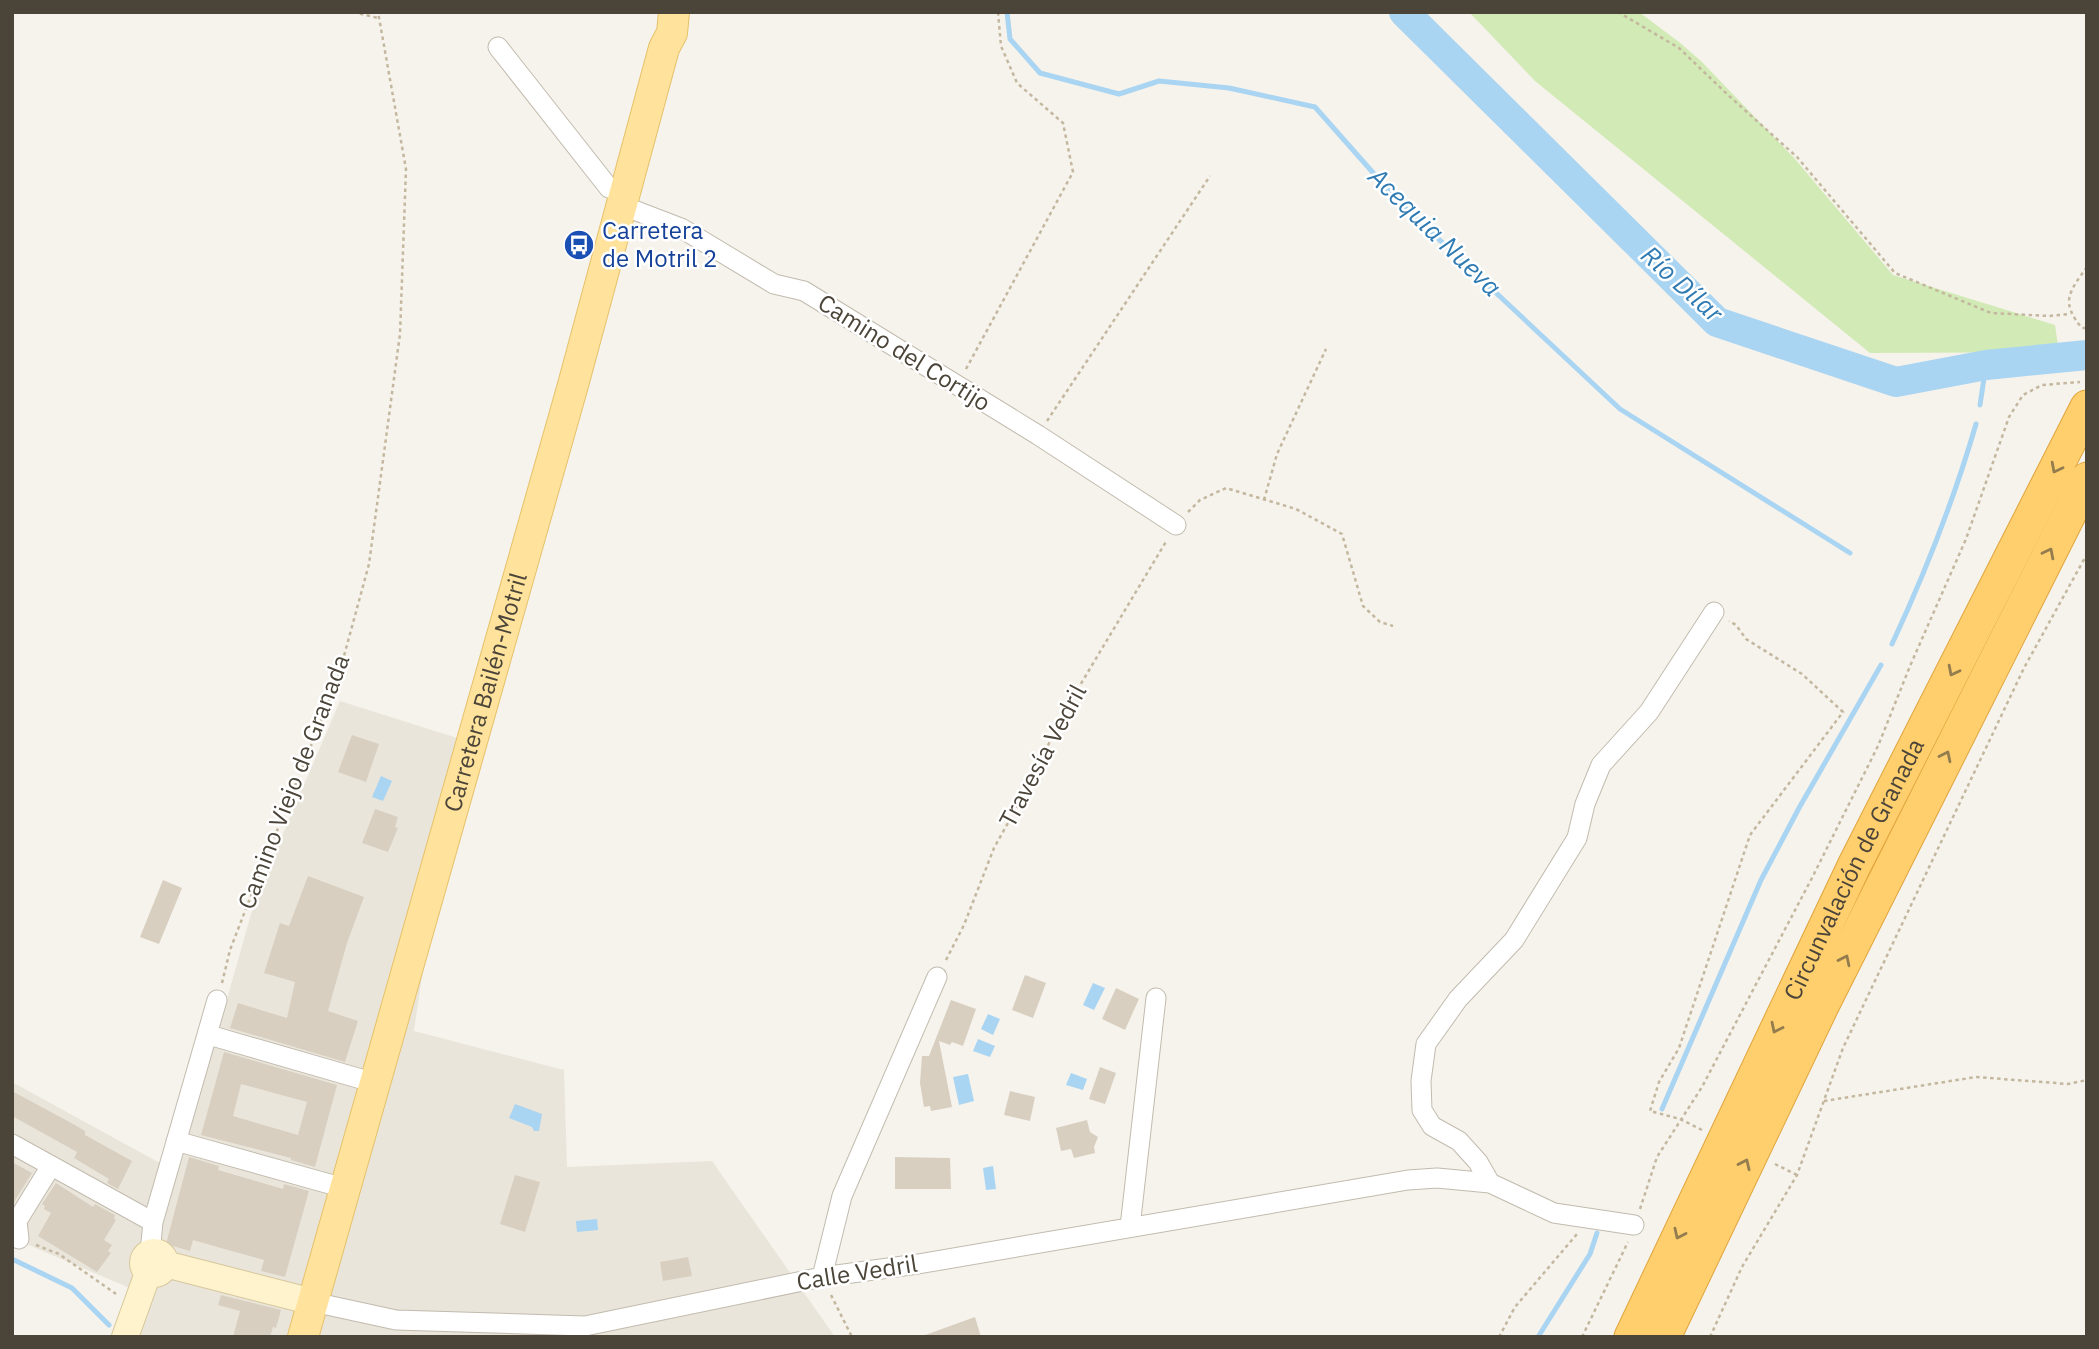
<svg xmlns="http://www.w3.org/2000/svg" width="2099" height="1349" viewBox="0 0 2099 1349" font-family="'IBM Plex Sans',sans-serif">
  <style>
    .residential { fill: #eae5da }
    .green { fill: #d2eab5 }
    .water { fill: #a9d4f2 }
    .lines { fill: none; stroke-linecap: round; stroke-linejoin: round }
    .stream { stroke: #a9d4f2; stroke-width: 5 }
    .river { stroke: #a9d4f2; stroke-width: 30 }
    .building { fill: #d8cfc1; fill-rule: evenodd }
    .street-casing { stroke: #c2bbae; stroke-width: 21 }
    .secondary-casing { stroke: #d6c79b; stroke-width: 28 }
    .primary-casing { stroke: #e6c16a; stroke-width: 32 }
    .highway-casing { stroke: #e0a43c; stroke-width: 35 }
    .path { stroke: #c4b79f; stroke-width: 2.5; stroke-dasharray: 3.5 3.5; stroke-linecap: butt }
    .street { stroke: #fff; stroke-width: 19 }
    .secondary { stroke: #fff3cd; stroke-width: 26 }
    .primary { stroke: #ffe39c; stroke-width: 30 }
    .highway { stroke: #ffcf6e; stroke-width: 33 }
    .oneway { stroke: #937c4e }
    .labels { text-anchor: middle; stroke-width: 5; stroke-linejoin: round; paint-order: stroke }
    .transit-label { font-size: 24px; fill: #164399; stroke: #fff; text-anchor: start }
    .street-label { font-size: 24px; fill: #4b4439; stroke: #fff }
    .water-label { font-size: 26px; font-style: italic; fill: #2e7ab2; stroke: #fff }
  </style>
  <rect width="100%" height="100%" fill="#f6f3ec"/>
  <path class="residential" d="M340,701L457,738L414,1031L564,1070L567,1167L712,1161L835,1337H135L151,1297L12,1238V1082L178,1173L251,914L276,850Z"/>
  <path class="green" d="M1469,12H1639L1679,42L1701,61L1795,159L1893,275L2055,325L2059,352L1870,353L1535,81Z"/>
  <path class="water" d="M381,776L392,781L383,801L372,797Z
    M1093,983L1105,988L1094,1010L1083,1005Z
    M988,1014L1000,1019L993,1035L981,1029Z
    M978,1039L995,1046L990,1057L973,1051Z
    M1071,1073L1087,1079L1083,1090L1066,1085Z
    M968,1074L974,1101L959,1105L953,1077Z
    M515,1104L542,1114L539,1131H534L532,1127L509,1118Z
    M993,1166L996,1189L986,1190L983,1168Z
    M597,1219L598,1230L577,1232L576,1221Z"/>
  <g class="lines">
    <path class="stream" d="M1007,12L1010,39L1040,73L1119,94L1159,81L1229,88L1315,107L1398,201L1620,409L1850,553
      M1980,405L1986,365
      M1892,644C1927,569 1953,503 1976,424
      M1662,1109L1761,880L1799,808L1881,665
      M12,1259L72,1288L109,1325
      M1538,1337L1590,1254L1597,1233"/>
    <path class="river" d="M1404,12L1717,322L1896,382L1986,365L2087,355"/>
  </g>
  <path class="building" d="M352,735L379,744L366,782L338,772Z
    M375,809L398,817L395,827L398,828L388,852L362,843Z
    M308,876L364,897L347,943L328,1011L358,1021L345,1062L230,1028L238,1003L287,1018L295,982L264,973L280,923L289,926Z
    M163,880L182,888L159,944L140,937Z
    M1025,975L1046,983L1033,1018L1012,1010Z
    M1116,988L1139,999L1125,1030L1102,1019Z
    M951,1000L976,1009L963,1046L952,1042L950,1045L939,1041L952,1107L931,1111L930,1106L924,1107L920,1083L922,1056H929Z
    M224,1052L337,1085L315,1167L291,1160V1158L201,1135ZM241,1084L307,1102L298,1135L233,1116Z
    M1100,1067L1116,1073L1105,1104L1089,1099Z
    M12,1091L75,1125L85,1131V1135L132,1161L118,1189L107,1183L109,1179L74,1158L77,1152L12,1116Z
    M1010,1091L1035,1097L1030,1121L1004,1115Z
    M1087,1120L1090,1132L1098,1137L1094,1147L1095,1153L1074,1158L1071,1149L1061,1151L1056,1128Z
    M189,1157L219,1166L218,1170L283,1189L284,1184L309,1191L285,1277L261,1271L264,1260L228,1250L193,1240L190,1251L166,1244Z
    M895,1157L950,1158L951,1189H895Z
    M12,1162L32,1173L12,1205Z
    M515,1175L540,1182L525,1232L500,1224Z
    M56,1183L93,1207L95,1204L115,1215L114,1218L116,1220L104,1240L112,1245L108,1251L111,1253L97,1272L38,1236L51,1213L44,1209L45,1206L42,1204Z
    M688,1257L692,1276L663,1281L660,1262Z
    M221,1295L281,1310L276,1328L273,1327L270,1337H233L240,1311L218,1305Z
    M975,1317L981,1337H925V1335Z"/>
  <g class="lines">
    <g class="street-casing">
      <path id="street" d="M498,47L609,188L625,193
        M621,205L681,228L774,284L804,291L1038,435L1176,525
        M209,1035L375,1083
        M176,1141L344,1188
        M12,1144L153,1222
        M1490,1183L1478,1162L1459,1141L1432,1126L1422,1110L1421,1081L1426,1044L1458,999L1514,940L1577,838L1585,804L1601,765L1649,712L1714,612
        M1130,1227L1156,998
        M19,1239L17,1221L51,1166
        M150,1253L153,1222L217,1000
        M822,1277L842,1196L937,977
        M313,1302L396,1320L585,1326L822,1277L918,1264L1408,1180L1437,1178L1490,1183L1554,1213L1634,1225"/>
    </g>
    <g class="secondary-casing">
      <path id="secondary" d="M143 1263a11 11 0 1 1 22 0a11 11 0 1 1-22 0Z
        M165,1264L313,1302
        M125,1337L148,1273"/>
    </g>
    <g class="primary-casing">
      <g id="primary">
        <path id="s1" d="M303,1337L573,385L664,48L672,33L674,12"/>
      </g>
    </g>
    <g class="highway-casing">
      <g id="highway">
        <path id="s2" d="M1631,1337L1854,866L2087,407"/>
        <path d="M1664,1337L1821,1008L2087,479"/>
      </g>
    </g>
    <path class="path" d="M353,12L378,18
      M1618,12L1679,48L1728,95L1797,157L1895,273L1991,313L2049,316L2070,314
      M2087,267C2069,292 2060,302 2082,328H2087
      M966,369L1073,172L1063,123L1017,83L1001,46L998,12
      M1047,421L1210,176
      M1264,500L1277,454L1326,349
      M1188,512L1200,500L1226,488L1296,509L1342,534L1363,606L1380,622L1393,626
      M946,960L964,925L994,848L1033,778L1061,717L1167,540
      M222,983L230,950L247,906L338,678L369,564L400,334L406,169L378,12
      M1824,1101L1976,1077L2068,1084L2087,1080
      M1702,1130L1680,1119L1650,1111L1659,1082L1679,1048L1750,835L1843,712L1802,674L1746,639L1736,625L1729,621
      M1775,1164L1797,1175
      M1640,1209L1657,1157L1702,1087L1813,876L1878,746L1910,666L1966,539L2009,417L2023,395L2042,385L2080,382
      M36,1245L59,1254L116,1294
      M831,1295L852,1337
      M1499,1337L1515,1307L1577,1234
      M1582,1337L1628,1242
      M1710,1337L1742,1267L1797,1175L1843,1048L2024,668L2087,554"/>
    <use href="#street" class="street"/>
    <use href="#secondary" class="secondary"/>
    <use href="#primary" class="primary"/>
    <use href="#highway" class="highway"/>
  </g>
  <defs><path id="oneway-chevron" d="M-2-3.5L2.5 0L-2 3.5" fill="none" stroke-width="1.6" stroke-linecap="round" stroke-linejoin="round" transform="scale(1.75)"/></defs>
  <g class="oneway">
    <use href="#oneway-chevron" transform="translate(2056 468) rotate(117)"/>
    <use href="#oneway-chevron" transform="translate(2049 553) rotate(-63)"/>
    <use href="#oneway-chevron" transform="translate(1953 671) rotate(117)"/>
    <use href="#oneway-chevron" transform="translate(1946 756) rotate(-64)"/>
    <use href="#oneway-chevron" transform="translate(1845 960) rotate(-64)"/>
    <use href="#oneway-chevron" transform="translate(1776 1028) rotate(116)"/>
    <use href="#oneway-chevron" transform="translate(1745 1164) rotate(-65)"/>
    <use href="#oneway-chevron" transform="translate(1679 1234) rotate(115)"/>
  </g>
  <defs>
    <g id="bus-disc" transform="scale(1.575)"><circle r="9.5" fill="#1a4fb4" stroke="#fff"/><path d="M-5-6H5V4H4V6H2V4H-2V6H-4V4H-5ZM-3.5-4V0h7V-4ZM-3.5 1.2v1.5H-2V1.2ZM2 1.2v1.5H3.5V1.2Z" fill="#fff"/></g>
  </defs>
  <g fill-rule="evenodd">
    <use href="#bus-disc" x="579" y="245"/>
  </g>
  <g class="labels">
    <g class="transit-label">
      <text x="602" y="239">Carretera<tspan x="602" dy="28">de Motril 2</tspan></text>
    </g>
    <g class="street-label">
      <text transform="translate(904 353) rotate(32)" y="8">Camino del Cortijo</text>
      <text dy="8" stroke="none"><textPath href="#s1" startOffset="670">Carretera Bailén-Motril</textPath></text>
      <text transform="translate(1043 756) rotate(-62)" y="8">Travesía Vedril</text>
      <text transform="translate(294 782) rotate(-69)" y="8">Camino Viejo de Granada</text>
      <text dy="8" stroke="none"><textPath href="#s2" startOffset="518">Circunvalación de Granada</textPath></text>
      <text transform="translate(857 1273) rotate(-9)" y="8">Calle Vedril</text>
    </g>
    <g class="water-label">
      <text transform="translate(1435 232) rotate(44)" y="9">Acequia Nueva</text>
      <text transform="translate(1682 284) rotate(42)" y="9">Río Dílar</text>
    </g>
  </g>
  <rect width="2099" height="1349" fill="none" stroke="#4b4439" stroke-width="28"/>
</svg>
